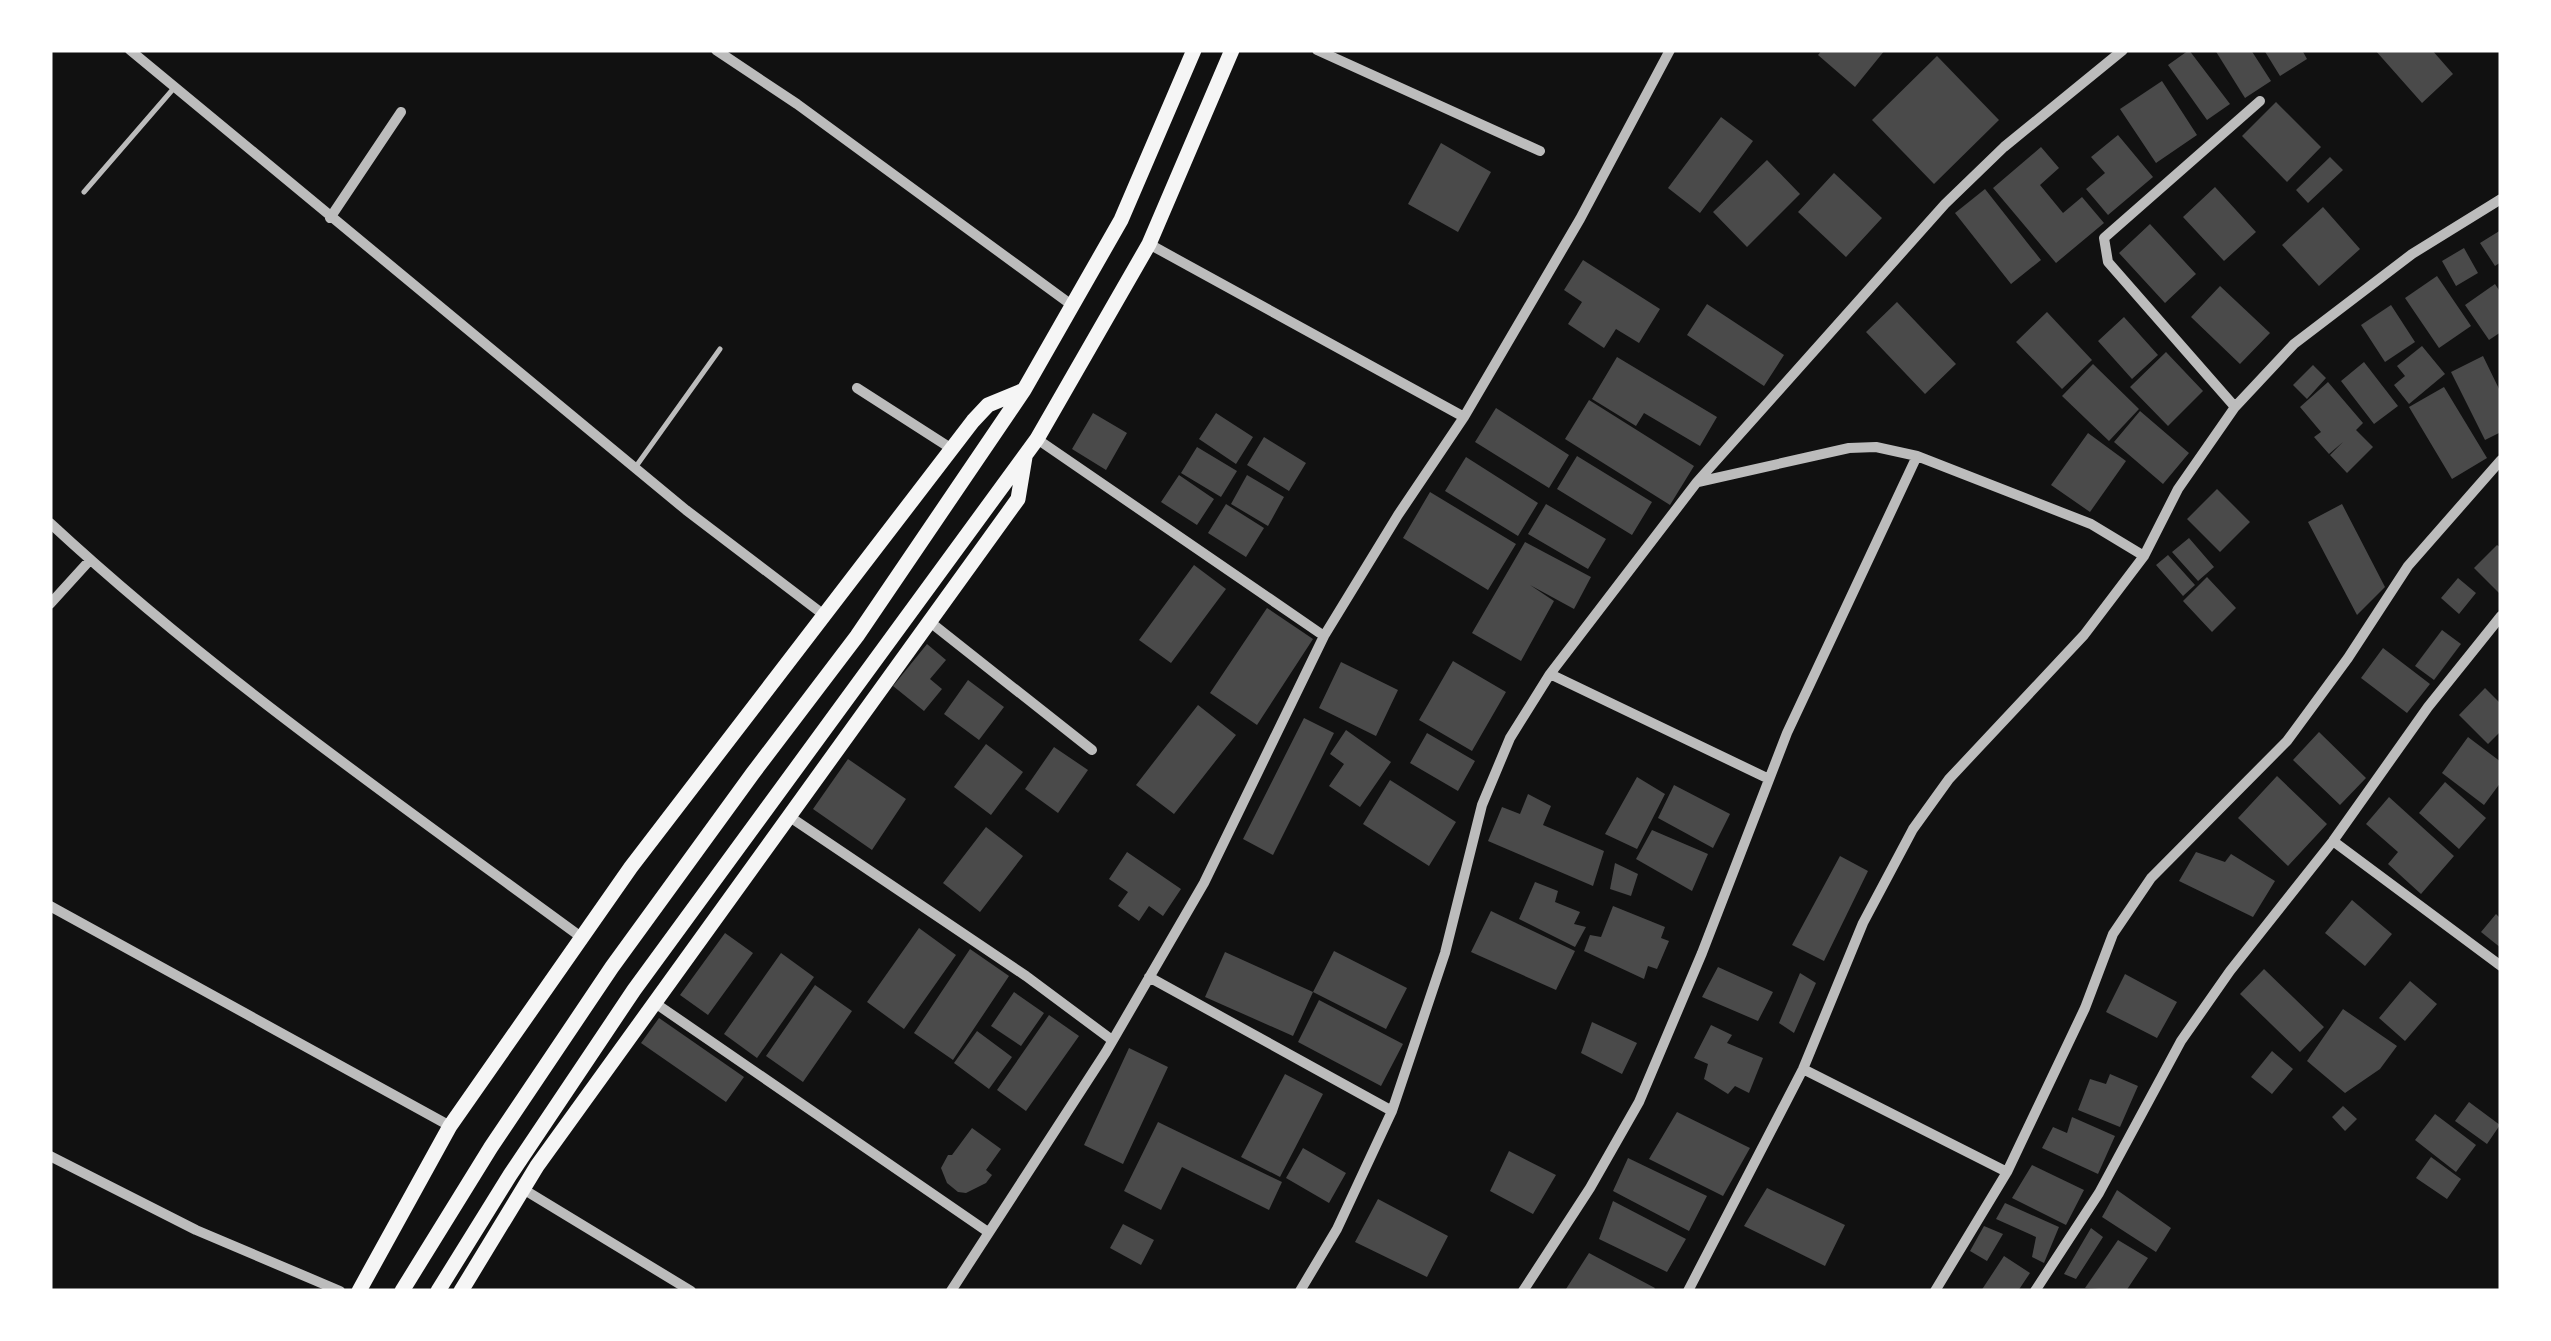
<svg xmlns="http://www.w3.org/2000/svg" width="2551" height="1341" viewBox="0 0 2551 1341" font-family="Signika,sans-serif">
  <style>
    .building { fill: #4a4a4a }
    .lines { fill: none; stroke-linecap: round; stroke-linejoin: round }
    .service { stroke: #bcbcbc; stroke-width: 5 }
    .minor { stroke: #bcbcbc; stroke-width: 10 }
    .secondary { stroke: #f5f5f5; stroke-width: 15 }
  </style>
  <rect width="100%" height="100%" fill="#111"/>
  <path class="building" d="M1822,50H1885L1855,87L1818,55Z
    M2189,50L2230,104L2207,120L2168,65Z
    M2215,50H2251L2271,81L2245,98Z
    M2264,50H2302L2307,59L2280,76Z
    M2375,50H2432L2453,74L2422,103Z
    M1937,56L1999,120L1934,184L1872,120Z
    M2162,81L2197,135L2156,163L2120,109Z
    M2276,102L2321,147L2287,182L2242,136Z
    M1721,117L1753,141L1700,213L1668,188Z
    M2118,135L2153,177L2108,215L2086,189L2105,173L2091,157Z
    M1441,143L1491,172L1458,232L1408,204Z
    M2041,147L2059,168L2040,185L2063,213L2082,197L2104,223L2056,263L1993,188Z
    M2330,157L2343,170L2308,203L2296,190Z
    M1767,160L1800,194L1747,247L1713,212Z
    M1834,173L1882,218L1846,257L1798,212Z
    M2215,187L2256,232L2224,261L2183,217Z
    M1985,189L2041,260L2011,284L1955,213Z
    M2323,207L2360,249L2319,286L2282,245Z
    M2150,224L2196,274L2165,303L2119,253Z
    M2501,230V262L2495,266L2480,243Z
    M2464,248L2478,273L2456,286L2442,261Z
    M1583,260L1660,309L1639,343L1616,329L1604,348L1568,324L1582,302L1564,290Z
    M2437,276L2471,326L2439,348L2405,298Z
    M2495,284L2501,293V332L2489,340L2465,305Z
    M2220,286L2270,333L2240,364L2191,317Z
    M1897,302L1956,364L1925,394L1866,332Z
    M1707,304L1784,355L1764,386L1687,335Z
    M2391,305L2415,342L2385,362L2361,325Z
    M2047,312L2092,360L2062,389L2016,342Z
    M2124,317L2158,355L2132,379L2098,341Z
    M2422,346L2445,374L2409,404L2394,385L2405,376L2397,366Z
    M2166,352L2203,391L2168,426L2130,387Z
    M2483,356L2501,393V432L2485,440L2451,372Z
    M1617,357L1717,417L1700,446L1644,413L1636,426L1592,399Z
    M2364,362L2398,406L2374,424L2341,381Z
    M2093,364L2139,409L2109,441L2062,396Z
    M2313,365L2326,378L2307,399L2293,385Z
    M2328,382L2363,423L2356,430L2373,447L2347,473L2330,455L2343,442L2329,454L2314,437L2321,432L2300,407Z
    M2444,387L2487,458L2452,479L2409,407Z
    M1589,400L1694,466L1670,505L1565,439Z
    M1496,408L1569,455L1549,488L1475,442Z
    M2140,411L2189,453L2163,484L2114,442Z
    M1093,413L1127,433L1106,470L1072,449Z
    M1216,413L1253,437L1236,464L1199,439Z
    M2088,433L2126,461L2090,512L2051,485Z
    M1264,437L1306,463L1289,491L1247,465Z
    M1197,447L1237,471L1221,497L1181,473Z
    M1577,456L1652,502L1632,535L1557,489Z
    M1466,457L1538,503L1518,536L1445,491Z
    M1179,475L1214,499L1197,525L1161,502Z
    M1247,475L1284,497L1268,526L1231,504Z
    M2217,489L2250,522L2220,552L2187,519Z
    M1430,492L1516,544L1488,590L1403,538Z
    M1226,504L1264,528L1246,557L1208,533Z
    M1546,504L1606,539L1588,569L1528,534Z
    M2342,504L2385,587L2357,615L2308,522Z
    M2189,538L2214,567L2198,581L2172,552Z
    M1525,542L1591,577L1574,609L1530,585L1554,601L1521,661L1472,633Z
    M2497,545L2501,548V595L2474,568Z
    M2168,555L2195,585L2183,596L2156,565Z
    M1194,565L1226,589L1171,663L1139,640Z
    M2207,577L2236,608L2212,632L2183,601Z
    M2458,578L2476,593L2459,614L2441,598Z
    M1267,608L1313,639L1257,725L1210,693Z
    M2442,630L2461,644L2434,680L2415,666Z
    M927,644L946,660L930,679L942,689L924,711L893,686Z
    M2383,648L2430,684L2407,713L2361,678Z
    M1453,661L1506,692L1472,751L1419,720Z
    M1341,662L1398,690L1376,736L1319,708Z
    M968,680L1004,707L979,740L944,714Z
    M2485,688L2501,704V731L2488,744L2459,715Z
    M1198,705L1236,735L1174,814L1136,785Z
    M1304,718L1334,733L1273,855L1243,839Z
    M1346,730L1391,762L1360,807L1329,786L1344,764L1330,754Z
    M2319,732L2366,778L2340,805L2293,760Z
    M1427,733L1475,761L1458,791L1410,763Z
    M2468,737L2501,762V782L2484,805L2442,773Z
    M986,744L1023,772L991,815L954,787Z
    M1054,747L1088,770L1058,813L1025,789Z
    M848,759L906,799L872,850L813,809Z
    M2277,776L2327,824L2288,866L2238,818Z
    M1637,777L1665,794L1637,849L1605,834Z
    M1390,780L1456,822L1429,866L1363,824Z
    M2445,782L2486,818L2459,849L2419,813Z
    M1674,785L1730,814L1713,848L1658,818Z
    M1528,794L1551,806L1543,825L1604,851L1593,886L1488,841L1502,807L1520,814Z
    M2389,797L2454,856L2421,894L2388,864L2398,852L2366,824Z
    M986,827L1023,856L980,912L943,883Z
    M1652,830L1708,854L1692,891L1636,859Z
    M1127,852L1181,889L1163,916L1149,906L1139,921L1118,906L1128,892L1109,879Z
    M2196,852L2225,862L2231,854L2275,881L2253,917L2179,881Z
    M1840,856L1868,871L1824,961L1792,945Z
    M1615,863L1638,874L1631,896L1610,889Z
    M1535,882L1558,891L1555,902L1580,912L1574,924L1586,927L1575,947L1519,919Z
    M2352,900L2392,934L2365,966L2325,933Z
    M1613,906L1665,927L1661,938L1669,941L1657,969L1648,966L1644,979L1584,951L1590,935L1601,937Z
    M1491,911L1575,951L1556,990L1471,952Z
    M2496,914L2501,919V948L2481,932Z
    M919,928L956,955L904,1029L867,1002Z
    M725,933L753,953L708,1015L680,995Z
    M970,949L1009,976L953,1060L914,1033Z
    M1334,951L1407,988L1386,1029L1313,992Z
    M1225,952L1313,992L1293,1036L1205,997Z
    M781,953L814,977L757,1058L724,1034Z
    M1718,967L1773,992L1758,1021L1702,997Z
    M2264,969L2324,1027L2300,1052L2240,994Z
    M1800,973L1816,983L1794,1033L1779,1023Z
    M2125,974L2177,1002L2157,1038L2106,1012Z
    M2410,981L2437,1004L2405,1041L2379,1018Z
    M815,985L852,1011L803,1082L766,1056Z
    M1014,992L1044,1013L1021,1046L991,1026Z
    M1319,1000L1403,1044L1381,1086L1298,1042Z
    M2343,1009L2397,1046L2380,1069L2345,1093L2307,1061Z
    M1049,1015L1079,1036L1026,1111L997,1090Z
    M659,1018L744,1077L726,1102L641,1043Z
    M1592,1022L1637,1043L1622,1074L1581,1053Z
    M1711,1025L1732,1035L1727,1043L1763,1058L1749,1093L1735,1086L1728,1094L1704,1079L1708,1064L1694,1058Z
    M977,1031L1012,1057L989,1089L954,1063Z
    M1129,1048L1168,1067L1123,1164L1084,1145Z
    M2272,1051L2293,1069L2272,1094L2251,1077Z
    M1285,1074L1323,1094L1280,1177L1241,1157Z
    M2110,1074L2138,1086L2120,1127L2078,1110L2090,1079L2106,1084Z
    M2469,1102L2500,1125L2487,1144L2455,1121Z
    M2343,1106L2357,1119L2345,1131L2332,1117Z
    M1677,1112L1750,1148L1723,1196L1649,1159Z
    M2435,1114L2476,1145L2456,1172L2415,1140Z
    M2072,1117L2115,1136L2098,1174L2042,1148L2053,1127L2067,1133Z
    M1158,1122L1282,1182L1269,1210L1182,1167L1161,1210L1124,1191Z
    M972,1128L1001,1149L986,1170L992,1175L986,1183L966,1193L958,1192L947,1183L941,1168L948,1155H952Z
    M1303,1148L1346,1173L1329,1203L1286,1178Z
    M1509,1151L1556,1175L1533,1214L1490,1191Z
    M2431,1157L2461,1179L2447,1199L2416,1178Z
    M1628,1158L1707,1196L1689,1231L1613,1191Z
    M2032,1165L2084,1190L2066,1225L2012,1198Z
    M1767,1188L1845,1225L1825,1266L1744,1226Z
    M2117,1190L2171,1228L2156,1252L2102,1217Z
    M1378,1199L1448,1236L1427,1277L1355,1242Z
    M1613,1201L1686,1239L1667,1272L1599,1239Z
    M2005,1203L2059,1227L2044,1263L2032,1257L2036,1237L1996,1219Z
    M1123,1224L1154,1240L1141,1265L1110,1248Z
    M1984,1226L2003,1234L1987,1261L1970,1251Z
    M2091,1228L2103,1237L2076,1279L2064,1274Z
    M2118,1240L2148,1258L2126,1291L2085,1288Z
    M1589,1253L1655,1288L1653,1291L1566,1289Z
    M2004,1256L2030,1273L2018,1291H1981Z"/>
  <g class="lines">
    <path class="service" d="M84,192L174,88
      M637,465L720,349"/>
    <path class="minor" d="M130,50L686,510L824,615
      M716,50L797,104L1073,306
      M1317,50L1540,151
      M330,218L401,112
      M1149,244L1464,417
      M857,388L952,449
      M2235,407L2108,262L2104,238L2260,101
      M1037,439L1324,636
      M1698,482L1849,448L1876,447L1917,456L2091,524L2144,556
      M50,523C214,675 401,805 581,937
      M50,604L90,560
      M930,622L1092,750
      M1550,674L1769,779
      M790,817L1026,976L1112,1040
      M2333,841L2501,966
      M50,906L450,1126
      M1149,977L1392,1111
      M655,1003L988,1232
      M1803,1069L2007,1172
      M50,1156L196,1230L340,1291
      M523,1189L691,1291
      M951,1291L1106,1052L1204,883L1324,636L1398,515L1464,417L1580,219L1670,50
      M1300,1291L1337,1229L1392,1111L1445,953L1482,805L1510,738L1550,674L1697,482L1945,204L2004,147L2123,50
      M1523,1291L1590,1188L1639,1102L1702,953L1787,733L1917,456
      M1688,1291L1803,1069L1863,923L1913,829L1949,779L2084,635L2144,556L2178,489L2235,407L2294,344L2412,254L2501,199
      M1935,1291L2007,1172L2085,1008L2113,934L2151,878L2287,741L2348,658L2408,566L2501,460
      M2035,1291L2099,1193L2181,1041L2230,971L2333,841L2428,707L2501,616"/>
    <path class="secondary" d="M359,1291L450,1126L631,867L973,421L988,405L1024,390
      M402,1291L491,1147L612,967L753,773L857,636L1024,390L1121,220L1194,50
      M438,1291L510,1175L634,990L1037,439L1149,244L1232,50
      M461,1291L537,1166L1018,499L1025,457"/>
  </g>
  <rect width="2551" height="1341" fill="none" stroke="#ffffff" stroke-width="105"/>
</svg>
